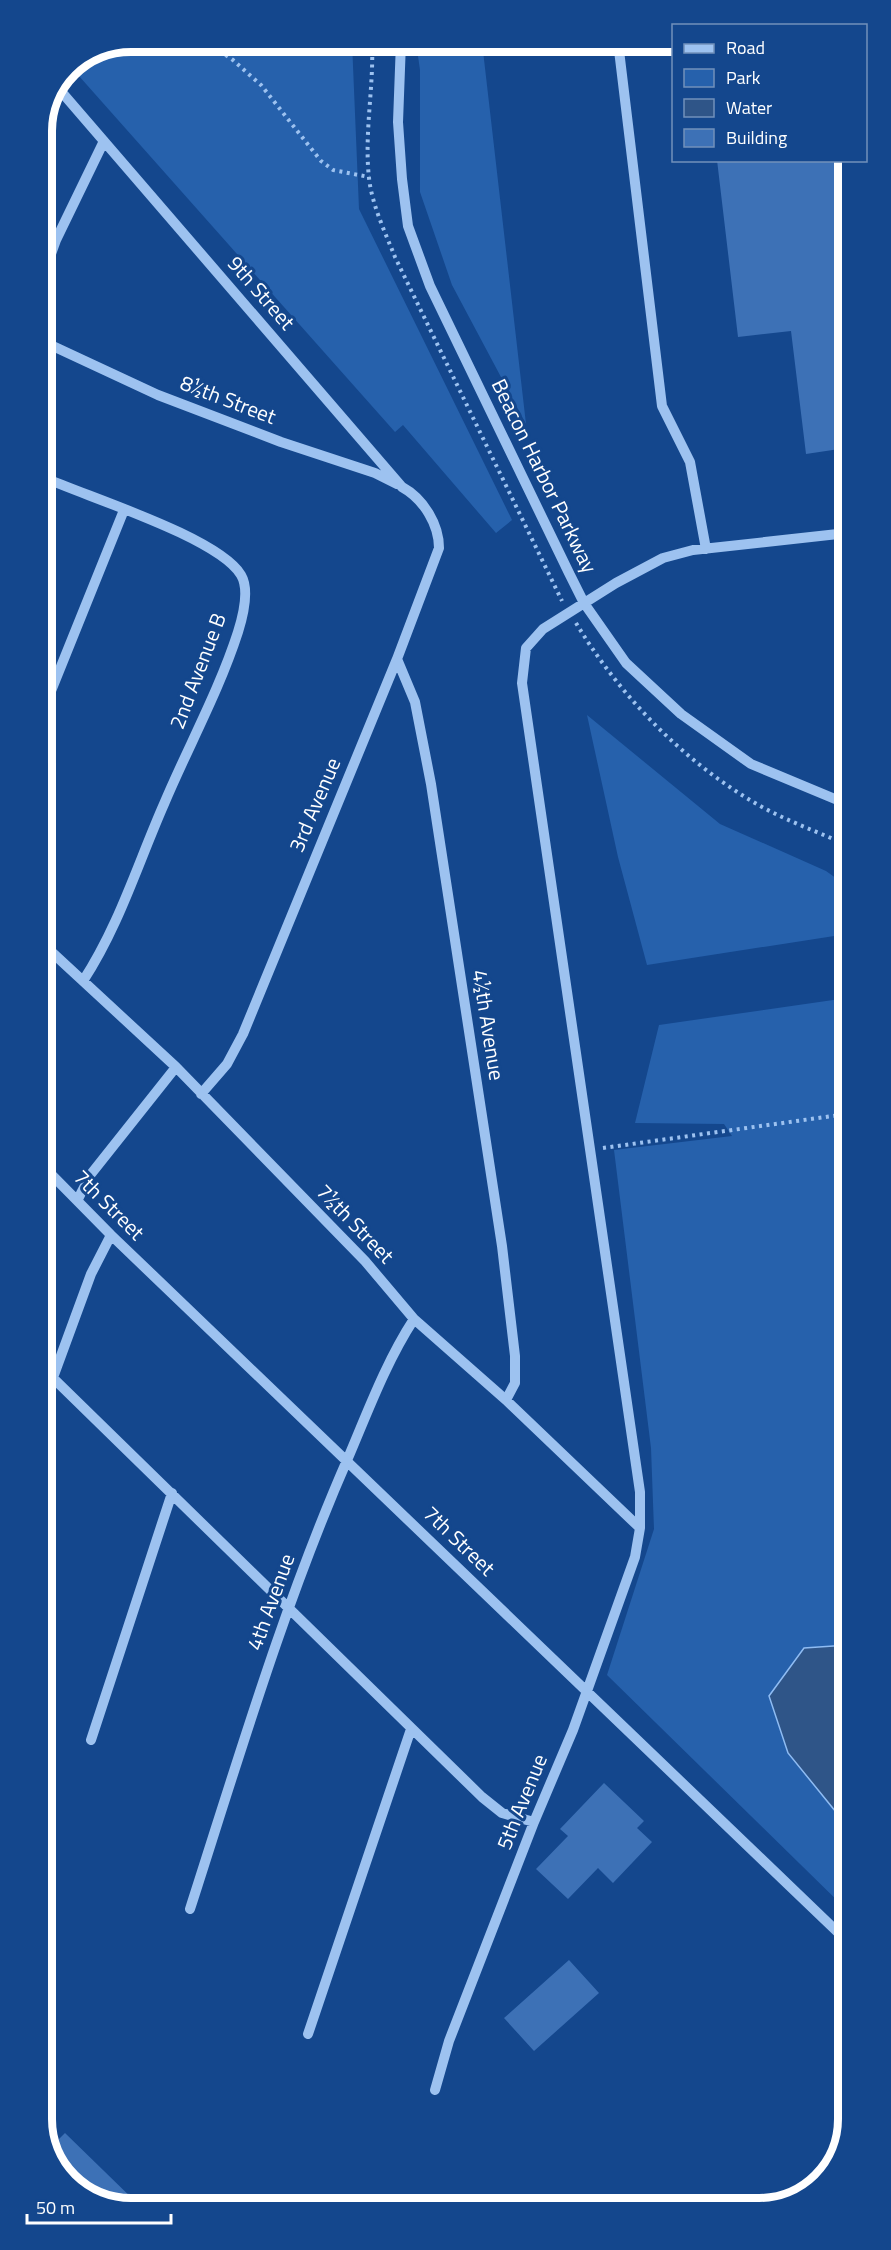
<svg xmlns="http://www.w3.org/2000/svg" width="891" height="2250" viewBox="0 0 891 2250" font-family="'Titillium Web',sans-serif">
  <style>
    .green { fill: #2661ac }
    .water { fill: #2f5588; stroke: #8fbcf3; stroke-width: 1.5 }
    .building { fill: #3d71b6 }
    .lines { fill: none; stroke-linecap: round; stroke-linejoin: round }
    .path { stroke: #9dc2f0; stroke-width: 4; stroke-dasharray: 3 4.5; stroke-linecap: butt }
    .minor { stroke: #9dc2f0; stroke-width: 10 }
    .labels { text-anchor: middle; stroke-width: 6; stroke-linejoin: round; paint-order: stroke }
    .street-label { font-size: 21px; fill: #fff; stroke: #14478d }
    .rim { fill: none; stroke: #fff; stroke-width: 8 }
  </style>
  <rect width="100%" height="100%" fill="#14478d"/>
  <path class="green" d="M131,42H352L359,209L512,520L496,533L403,425L395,432L71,67Z
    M416,42H482L526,424L452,285L420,192V70Z
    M587,715L720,824L826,871L847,886V934L647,965L618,857Z
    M847,998L849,1912L607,1675L654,1529L651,1448L614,1150L732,1136L724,1124L635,1123L659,1025Z"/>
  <path class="water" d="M848,1645L849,1828L788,1753L769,1696L804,1648Z"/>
  <path class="building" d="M717,160H846V448L806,454L791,331L738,337Z
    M604,1783L644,1821L637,1828L652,1842L613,1883L598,1868L568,1899L536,1869L568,1836L560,1829Z
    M569,1960L599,1993L534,2051L504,2018Z
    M65,2133L142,2208H125L73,2186L49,2149Z"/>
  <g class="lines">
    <path class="path" d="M207,42L233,60L261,85L321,161L333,170L369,177
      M372,42C374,87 364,133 369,178C372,205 385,232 395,257L562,601
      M576,623C620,696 682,760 755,803C784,820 816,831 847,845
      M603,1148L847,1114"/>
    <path class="minor" d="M401,42L398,122L402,179L408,226L430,286L569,573L584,603L626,663L681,714L751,764L847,804
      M618,42L662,406L690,462L706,549
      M59,89L402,487C424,499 439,525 439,548L397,659L243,1034L227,1064L201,1094
      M42,279L56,240L104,141
      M42,341L158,395L281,442L375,473L397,484
      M43,477C87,497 218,537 241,575C250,590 243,616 238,632C219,691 188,747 164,804C138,863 119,926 83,981
      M43,501L51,481
      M397,659L415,702L431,784L502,1246L515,1356V1383L506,1400
      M43,711L124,510
      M43,944L176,1067L365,1261L414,1319L506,1400L640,1528
      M44,1167L111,1235L849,1943
      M78,1199L91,1174L176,1067
      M52,1377L482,1797L502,1813L534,1822
      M44,1402L91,1274L111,1235
      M91,1740L172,1493
      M190,1909C239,1757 284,1604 348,1458C368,1411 386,1362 414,1319
      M308,2034L411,1729
      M435,2090L449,2041L534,1822L573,1730L635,1557L640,1528V1492L522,683L526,648L543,629L616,583L663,558L693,550L847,533"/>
  </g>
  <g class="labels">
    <g class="street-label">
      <text transform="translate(261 293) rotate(49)" y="7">9th Street</text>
      <text transform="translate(228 400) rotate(21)" y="7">8½th Street</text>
      <text transform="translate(544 476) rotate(64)" y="7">Beacon Harbor Parkway</text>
      <text transform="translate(198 671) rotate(-69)" y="7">2nd Avenue B</text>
      <text transform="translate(315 805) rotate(-67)" y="7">3rd Avenue</text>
      <text transform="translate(488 1025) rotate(81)" y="7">4½th Avenue</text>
      <text transform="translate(109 1205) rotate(45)" y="7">7th Street</text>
      <text transform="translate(355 1224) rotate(46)" y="7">7½th Street</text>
      <text transform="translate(459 1541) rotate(44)" y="7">7th Street</text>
      <text transform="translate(271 1602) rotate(-70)" y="7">4th Avenue</text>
      <text transform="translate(522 1802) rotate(-68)" y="7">5th Avenue</text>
    </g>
  </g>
  <path d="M0 0H891V2250H0ZM131 52H759A79 79 0 0 1 838 131V2119A79 79 0 0 1 759 2198H131A79 79 0 0 1 52 2119V131A79 79 0 0 1 131 52Z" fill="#14478d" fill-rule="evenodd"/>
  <path class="rim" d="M131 52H759A79 79 0 0 1 838 131V2119A79 79 0 0 1 759 2198H131A79 79 0 0 1 52 2119V131A79 79 0 0 1 131 52Z"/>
  <rect x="672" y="24" width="195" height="138" fill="#14478d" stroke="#7291bb" stroke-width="1.5"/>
  <rect x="684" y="44" width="30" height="9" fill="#9dc2f0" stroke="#7291bb" stroke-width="1.5"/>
  <text x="726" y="54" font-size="18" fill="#ffffff">Road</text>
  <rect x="684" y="69" width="30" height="18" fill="#2661ac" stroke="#7291bb" stroke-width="1.5"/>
  <text x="726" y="84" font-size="18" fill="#ffffff">Park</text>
  <rect x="684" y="99" width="30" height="18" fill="#2f5588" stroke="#7291bb" stroke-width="1.5"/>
  <text x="726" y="114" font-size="18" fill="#ffffff">Water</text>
  <rect x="684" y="129" width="30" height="18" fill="#3d71b6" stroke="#7291bb" stroke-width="1.5"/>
  <text x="726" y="144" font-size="18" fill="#ffffff">Building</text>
  <path d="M27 2214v9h144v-9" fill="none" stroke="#ffffff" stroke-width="3"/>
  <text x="36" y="2214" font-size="18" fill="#ffffff" stroke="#14478d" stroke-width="4.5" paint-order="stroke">50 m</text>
</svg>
